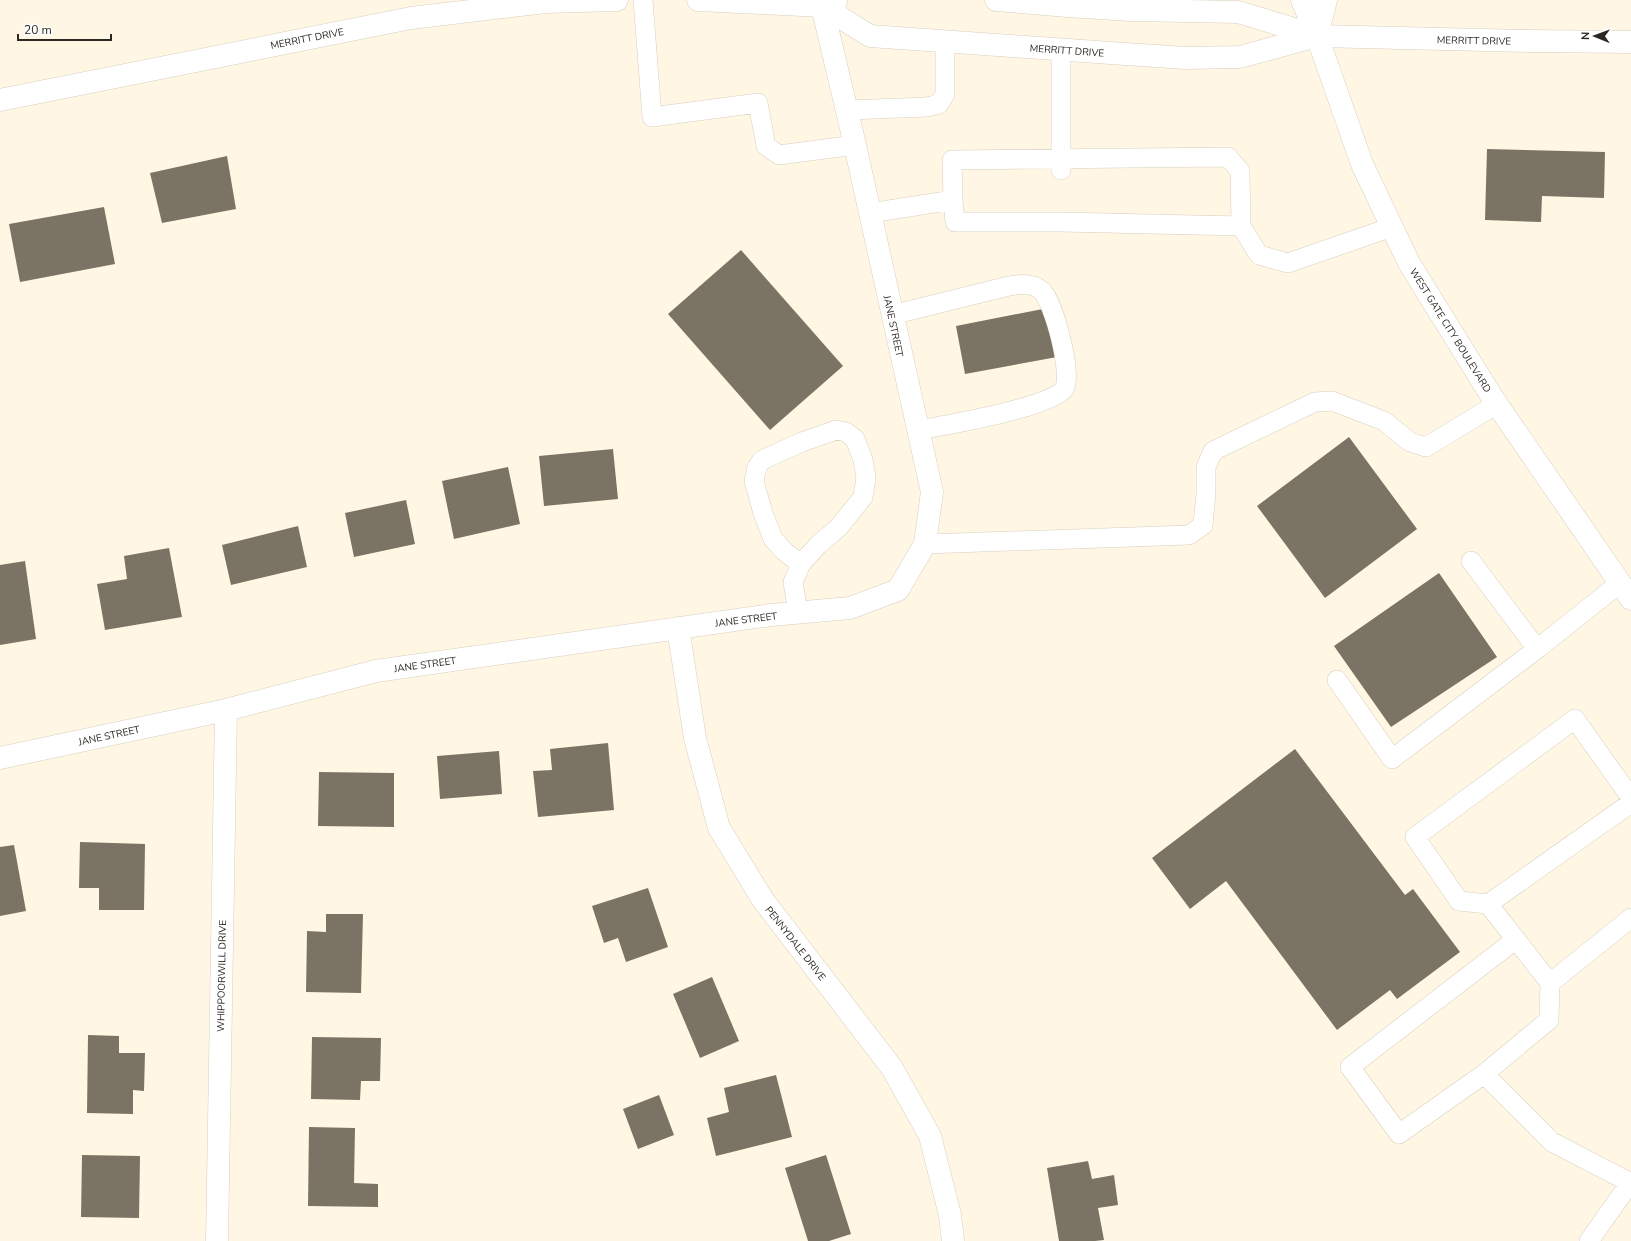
<svg xmlns="http://www.w3.org/2000/svg" width="1631" height="1241" viewBox="0 0 1631 1241" font-family="'Nunito Sans',sans-serif">
  <style>
    .building { fill: #7b7464 }
    .lines { fill: none; stroke-linecap: round; stroke-linejoin: round }
    .service-casing { stroke: #d7cfbd; stroke-width: 20 }
    .minor-casing { stroke: #d7cfbd; stroke-width: 23 }
    .tertiary-casing { stroke: #d7cfbd; stroke-width: 23 }
    .secondary-casing { stroke: #d7cfbd; stroke-width: 23 }
    .primary-casing { stroke: #d7cfbd; stroke-width: 23 }
    .service { stroke: #fff; stroke-width: 19 }
    .minor { stroke: #fff; stroke-width: 22 }
    .tertiary { stroke: #fff; stroke-width: 22 }
    .secondary { stroke: #fff; stroke-width: 22 }
    .primary { stroke: #fff; stroke-width: 22 }
    .labels { text-anchor: middle; stroke-width: 3; stroke-linejoin: round; paint-order: stroke }
    .street-label { font-size: 10px; fill: #2b2821; stroke: #fff }
  </style>
  <rect width="100%" height="100%" fill="#fff7e4"/>
  <path class="building" d="M1487,149L1605,152L1604,198L1542,196L1541,222L1485,220Z
    M227,156L236,209L162,223L150,173Z
    M104,207L115,264L20,282L9,224Z
    M741,250L843,366L770,430L668,314Z
    M1048,308L1057,357L965,374L956,326Z
    M1349,437L1417,529L1325,598L1257,506Z
    M613,449L618,499L544,506L539,456Z
    M508,467L520,524L454,539L442,481Z
    M406,500L415,544L354,557L345,513Z
    M298,526L307,567L231,585L222,545Z
    M169,548L182,617L105,630L97,584L127,579L124,556Z
    M25,561L36,639L0,645V565Z
    M1439,573L1497,657L1391,727L1334,646Z
    M608,743L614,810L538,817L533,771L552,770L550,749Z
    M1295,749L1405,895L1413,889L1460,952L1397,999L1390,990L1337,1030L1226,881L1190,909L1152,858Z
    M499,751L502,794L440,799L437,756Z
    M319,772L394,773V827L318,826Z
    M80,842L145,844L144,910H99V888H79Z
    M14,845L26,911L0,916V847Z
    M648,888L668,947L626,962L618,938L604,943L592,906Z
    M326,914H363L361,993L306,992L307,931L326,932Z
    M712,977L739,1041L700,1058L673,994Z
    M88,1035L119,1036V1053H145L144,1091L133,1090V1114L87,1113Z
    M312,1037L381,1038L380,1081H361L360,1100L311,1099Z
    M776,1075L792,1137L716,1156L707,1118L729,1112L724,1088Z
    M659,1095L674,1135L638,1149L623,1109Z
    M309,1127L355,1128L354,1183L378,1184V1207L308,1206Z
    M82,1155L140,1156L139,1218L81,1217Z
    M826,1155L851,1234L829,1241H808L785,1168Z
    M1088,1161L1092,1179L1114,1175L1118,1205L1098,1208L1104,1240L1095,1241H1059L1047,1168Z"/>
  <g class="lines">
    <g class="service-casing">
      <path id="service" d="M643,0L652,117L758,103L766,146L779,155L855,145
        M847,110L927,107L939,104L945,94V41
        M1061,170V50
        M870,213L953,200L955,222H1061L1241,226L1240,171L1228,157L952,160L953,200
        M1241,226L1259,255L1288,263L1392,227
        M892,315L1009,286C1019,284 1033,283 1041,290C1054,301 1073,375 1064,389C1052,407 942,426 918,430
        M925,544L1189,535L1203,525L1206,494V467L1213,451L1315,402L1332,401L1384,421L1410,442L1426,447L1497,404
        M1471,561L1537,649
        M798,613L793,582L801,564L818,545L839,527L863,497L866,477L863,460L855,439L846,432L836,430L802,442L762,460L757,467L754,481L763,513L773,539L785,552L801,564
        M1337,680L1392,759L1537,649L1620,583
        M1488,904L1631,803
        M1515,940L1350,1067L1399,1134L1484,1074L1549,1020L1550,983L1631,918
        M1550,983L1488,904L1459,901L1415,837L1575,719L1631,798
        M1484,1074L1552,1142L1631,1183
        M1589,1241L1630,1183"/>
    </g>
    <g class="minor-casing">
      <path id="minor" d="M678,628L695,738L719,828L763,900L892,1068L930,1136L950,1215L953,1241
        M0,758L226,710L376,671L771,615L850,608L898,590L925,544L932,492L855,145L822,6
        M217,1241L226,710"/>
    </g>
    <g class="tertiary-casing">
      <path id="tertiary" d="M1317,36L1530,41L1631,42"/>
    </g>
    <g class="secondary-casing">
      <path id="secondary" d="M698,0L822,6L836,2
        M996,0L1068,6L1131,10L1238,12L1317,36
        M822,6L870,36L1125,54L1186,58L1240,57L1317,36
        M0,100L411,18L546,2L617,0"/>
    </g>
    <g class="primary-casing">
      <path id="primary" d="M1302,0L1317,36L1362,164L1409,263L1492,397L1631,599
        M1317,36L1326,0"/>
    </g>
    <use href="#service" class="service"/>
    <use href="#minor" class="minor"/>
    <use href="#tertiary" class="tertiary"/>
    <use href="#secondary" class="secondary"/>
    <use href="#primary" class="primary"/>
  </g>
  <g class="labels">
    <g class="street-label">
      <text transform="translate(307 38) rotate(-11)" y="4">MERRITT DRIVE</text>
      <text transform="translate(1474 40) rotate(1)" y="4">MERRITT DRIVE</text>
      <text transform="translate(1067 50) rotate(4)" y="4">MERRITT DRIVE</text>
      <text transform="translate(894 326) rotate(78)" y="4">JANE STREET</text>
      <text transform="translate(1451 330) rotate(58)" y="4">WEST GATE CITY BOULEVARD</text>
      <text transform="translate(746 619) rotate(-7)" y="4">JANE STREET</text>
      <text transform="translate(425 664) rotate(-8)" y="4">JANE STREET</text>
      <text transform="translate(109 735) rotate(-12)" y="4">JANE STREET</text>
      <text transform="translate(796 943) rotate(52)" y="4">PENNYDALE DRIVE</text>
      <text transform="translate(221 976) rotate(-89)" y="4">WHIPPOORWILL DRIVE</text>
    </g>
  </g>
  <g transform="translate(1595 36) rotate(271)" stroke="#ffffff" stroke-width="3" paint-order="stroke">
  <path d="M0-3L7 15L0 10L-7 15Z" fill="#2b2821"/>
  <text y="-6" font-size="11" font-weight="bold" text-anchor="middle" fill="#2b2821">N</text>
  </g>
  <path d="M18 34v6h93v-6" fill="none" stroke="#2b2821" stroke-width="2"/>
  <text x="24" y="34" font-size="12" fill="#2b2821" stroke="#ffffff" stroke-width="3" paint-order="stroke">20 m</text>
</svg>
